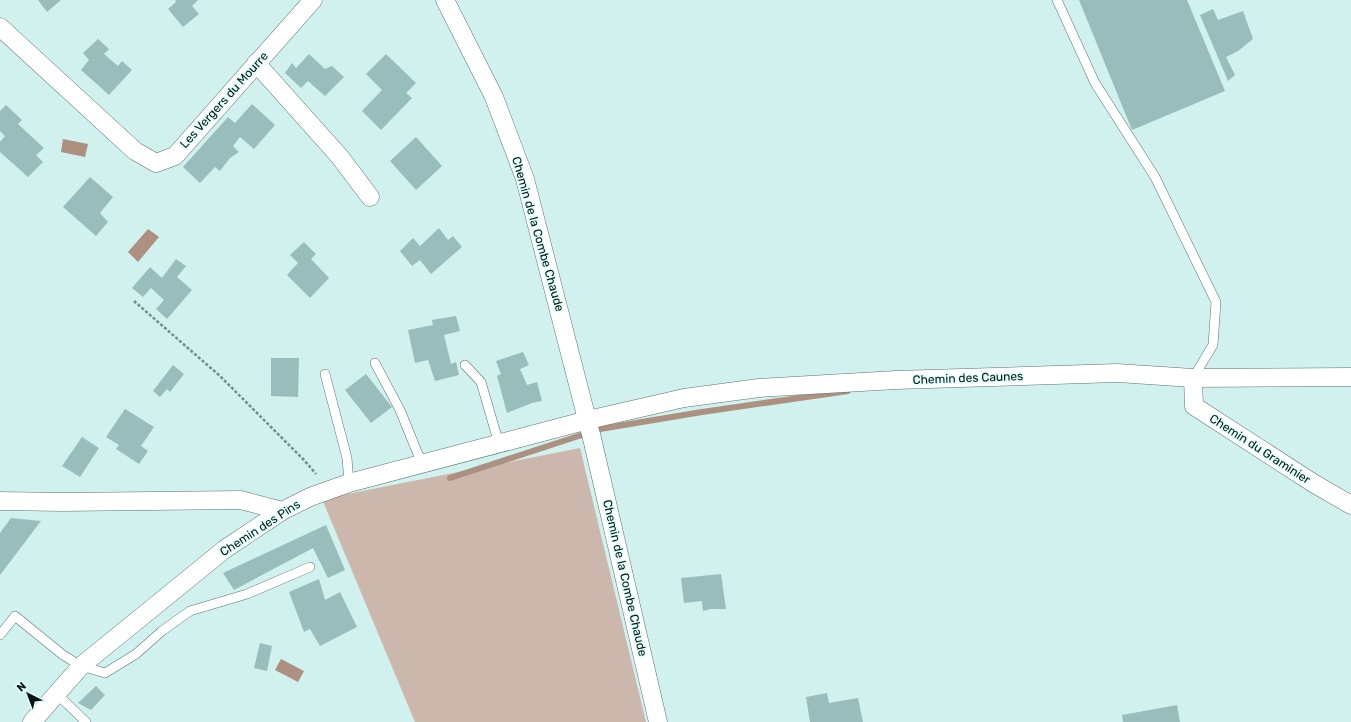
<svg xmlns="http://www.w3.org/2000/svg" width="1351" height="722" viewBox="0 0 1351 722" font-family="Rubik,sans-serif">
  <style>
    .green { fill: #ccb7ac }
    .water { fill: #ac9080 }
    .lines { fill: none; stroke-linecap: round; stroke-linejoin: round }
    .stream { stroke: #ac9080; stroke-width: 6 }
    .building { fill: #98bdba }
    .lane-casing { stroke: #577471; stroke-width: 10 }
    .street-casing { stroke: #577471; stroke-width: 19 }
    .path { stroke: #748b89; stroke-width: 2.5; stroke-dasharray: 3 2; stroke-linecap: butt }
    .lane { stroke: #fff; stroke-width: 9 }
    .street { stroke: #fff; stroke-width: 18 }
    .labels { text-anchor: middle; stroke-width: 3; stroke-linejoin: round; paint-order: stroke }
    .street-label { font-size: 12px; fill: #091514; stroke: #defffc }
  </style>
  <rect width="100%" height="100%" fill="#d1f1ee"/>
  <path class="green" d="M580,448L646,722H415L322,499Z"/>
  <path class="water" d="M63,139L88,144L85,157L61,152Z
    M148,229L159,237L138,262L128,252Z
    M281,659L304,671L298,682L275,670Z"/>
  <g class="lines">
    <path class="stream" d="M450,478L600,429L702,412L848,391"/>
  </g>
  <path class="building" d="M38,0H61L47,12Z
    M175,0H198L192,6L199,14L183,27L168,9L176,2Z
    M1079,0H1187L1225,91L1132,130Z
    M1213,9L1218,20L1243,11L1253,39L1238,51L1226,57L1235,75L1228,81L1200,15Z
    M98,39L109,49L104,54L118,66L122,61L132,70L109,95L81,70L89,60L83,53Z
    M309,54L325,69L332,66L344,77L325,96L308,81L301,88L285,73L292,63L296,68Z
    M386,54L416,83L406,93L412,98L381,130L362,111L382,90L366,74Z
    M252,104L275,125L254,149L240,137L233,146L239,152L230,158L220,171L215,167L200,183L183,167L228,117L235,123Z
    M6,105L22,120L18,124L44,148L36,155L43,162L28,177L0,152V142L5,136L0,131V111Z
    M416,137L442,166L416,190L390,161Z
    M90,177L113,197L100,213L108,222L96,236L63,207Z
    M439,228L448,240L453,236L462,247L431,274L420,260L412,266L400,251L413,238L420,246Z
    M304,242L316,254L311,259L329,278L310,298L287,275L298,263L290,255Z
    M176,259L186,266L177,277L192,290L167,319L156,309L164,300L151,288L143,297L132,288L150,267L162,278Z
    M456,316L460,331L444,335L451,364L456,362L459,375L435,381L428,360L415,363L408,330L433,325L432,320Z
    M523,352L529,365L520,369L527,385L537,382L542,401L532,403L507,413L497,376L501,374L496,361Z
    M271,358H299L298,397L271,396Z
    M173,365L184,374L170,392L167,389L160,397L153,391Z
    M366,374L392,407L371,423L345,390Z
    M125,409L154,427L141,446L148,451L139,464L116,449L119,445L106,437Z
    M82,437L99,448L80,477L62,466Z
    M11,518L41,521L0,575V533Z
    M326,525L345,570L328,578L313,548L234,590L223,573Z
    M721,574L726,609H711L703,611L702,601L684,603L681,578Z
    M319,579L325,600L340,592L357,627L320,646L310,629L304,632L289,592Z
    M260,643L272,646L267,671L254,668Z
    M96,686L105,695L91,710L78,703Z
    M827,693L829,703L858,698L863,722H810L806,697Z
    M1177,705L1180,722H1123L1122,715Z"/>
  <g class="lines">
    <g class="lane-casing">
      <path id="lane" d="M1057,0L1095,83L1155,177L1216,302L1213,345L1193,378
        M375,363L400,410L422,464
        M465,365L481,382L499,444
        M325,374L347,458L349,483
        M0,635L15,616L63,655L81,666L105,673L136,654L162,631L190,611L247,594L310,567
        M57,694L86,722"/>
    </g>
    <g class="street-casing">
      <path id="street" d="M445,0L494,97L525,179L590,431
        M0,27L135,151L156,163L175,156L313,0
        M256,63L340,157L370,197
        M1193,378L1194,406L1313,483L1351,505
        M591,434L658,722
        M0,501L62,502L241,500L282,511
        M32,722L81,666L225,549L282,511L310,497L349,483L588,420L684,398L759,388L896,380L1117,373L1193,378L1351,377"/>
    </g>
    <path class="path" d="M134,301L220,376L304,460L316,474"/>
    <use href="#lane" class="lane"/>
    <use href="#street" class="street"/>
  </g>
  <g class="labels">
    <g class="street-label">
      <text transform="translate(224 100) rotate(-48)" y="4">Les Vergers du Mourre</text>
      <text transform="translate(538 234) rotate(74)" y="4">Chemin de la Combe Chaude</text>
      <text transform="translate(968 378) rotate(-2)" y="4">Chemin des Caunes</text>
      <text transform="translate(1260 449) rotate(33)" y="4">Chemin du Graminier</text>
      <text transform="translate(260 528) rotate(-33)" y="4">Chemin des Pins</text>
      <text transform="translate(625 578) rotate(77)" y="4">Chemin de la Combe Chaude</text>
    </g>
  </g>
  <g transform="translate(28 694) rotate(318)" stroke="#defffc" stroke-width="3" paint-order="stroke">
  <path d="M0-3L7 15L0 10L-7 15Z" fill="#091514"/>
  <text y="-6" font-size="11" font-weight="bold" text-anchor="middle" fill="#091514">N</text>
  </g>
</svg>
